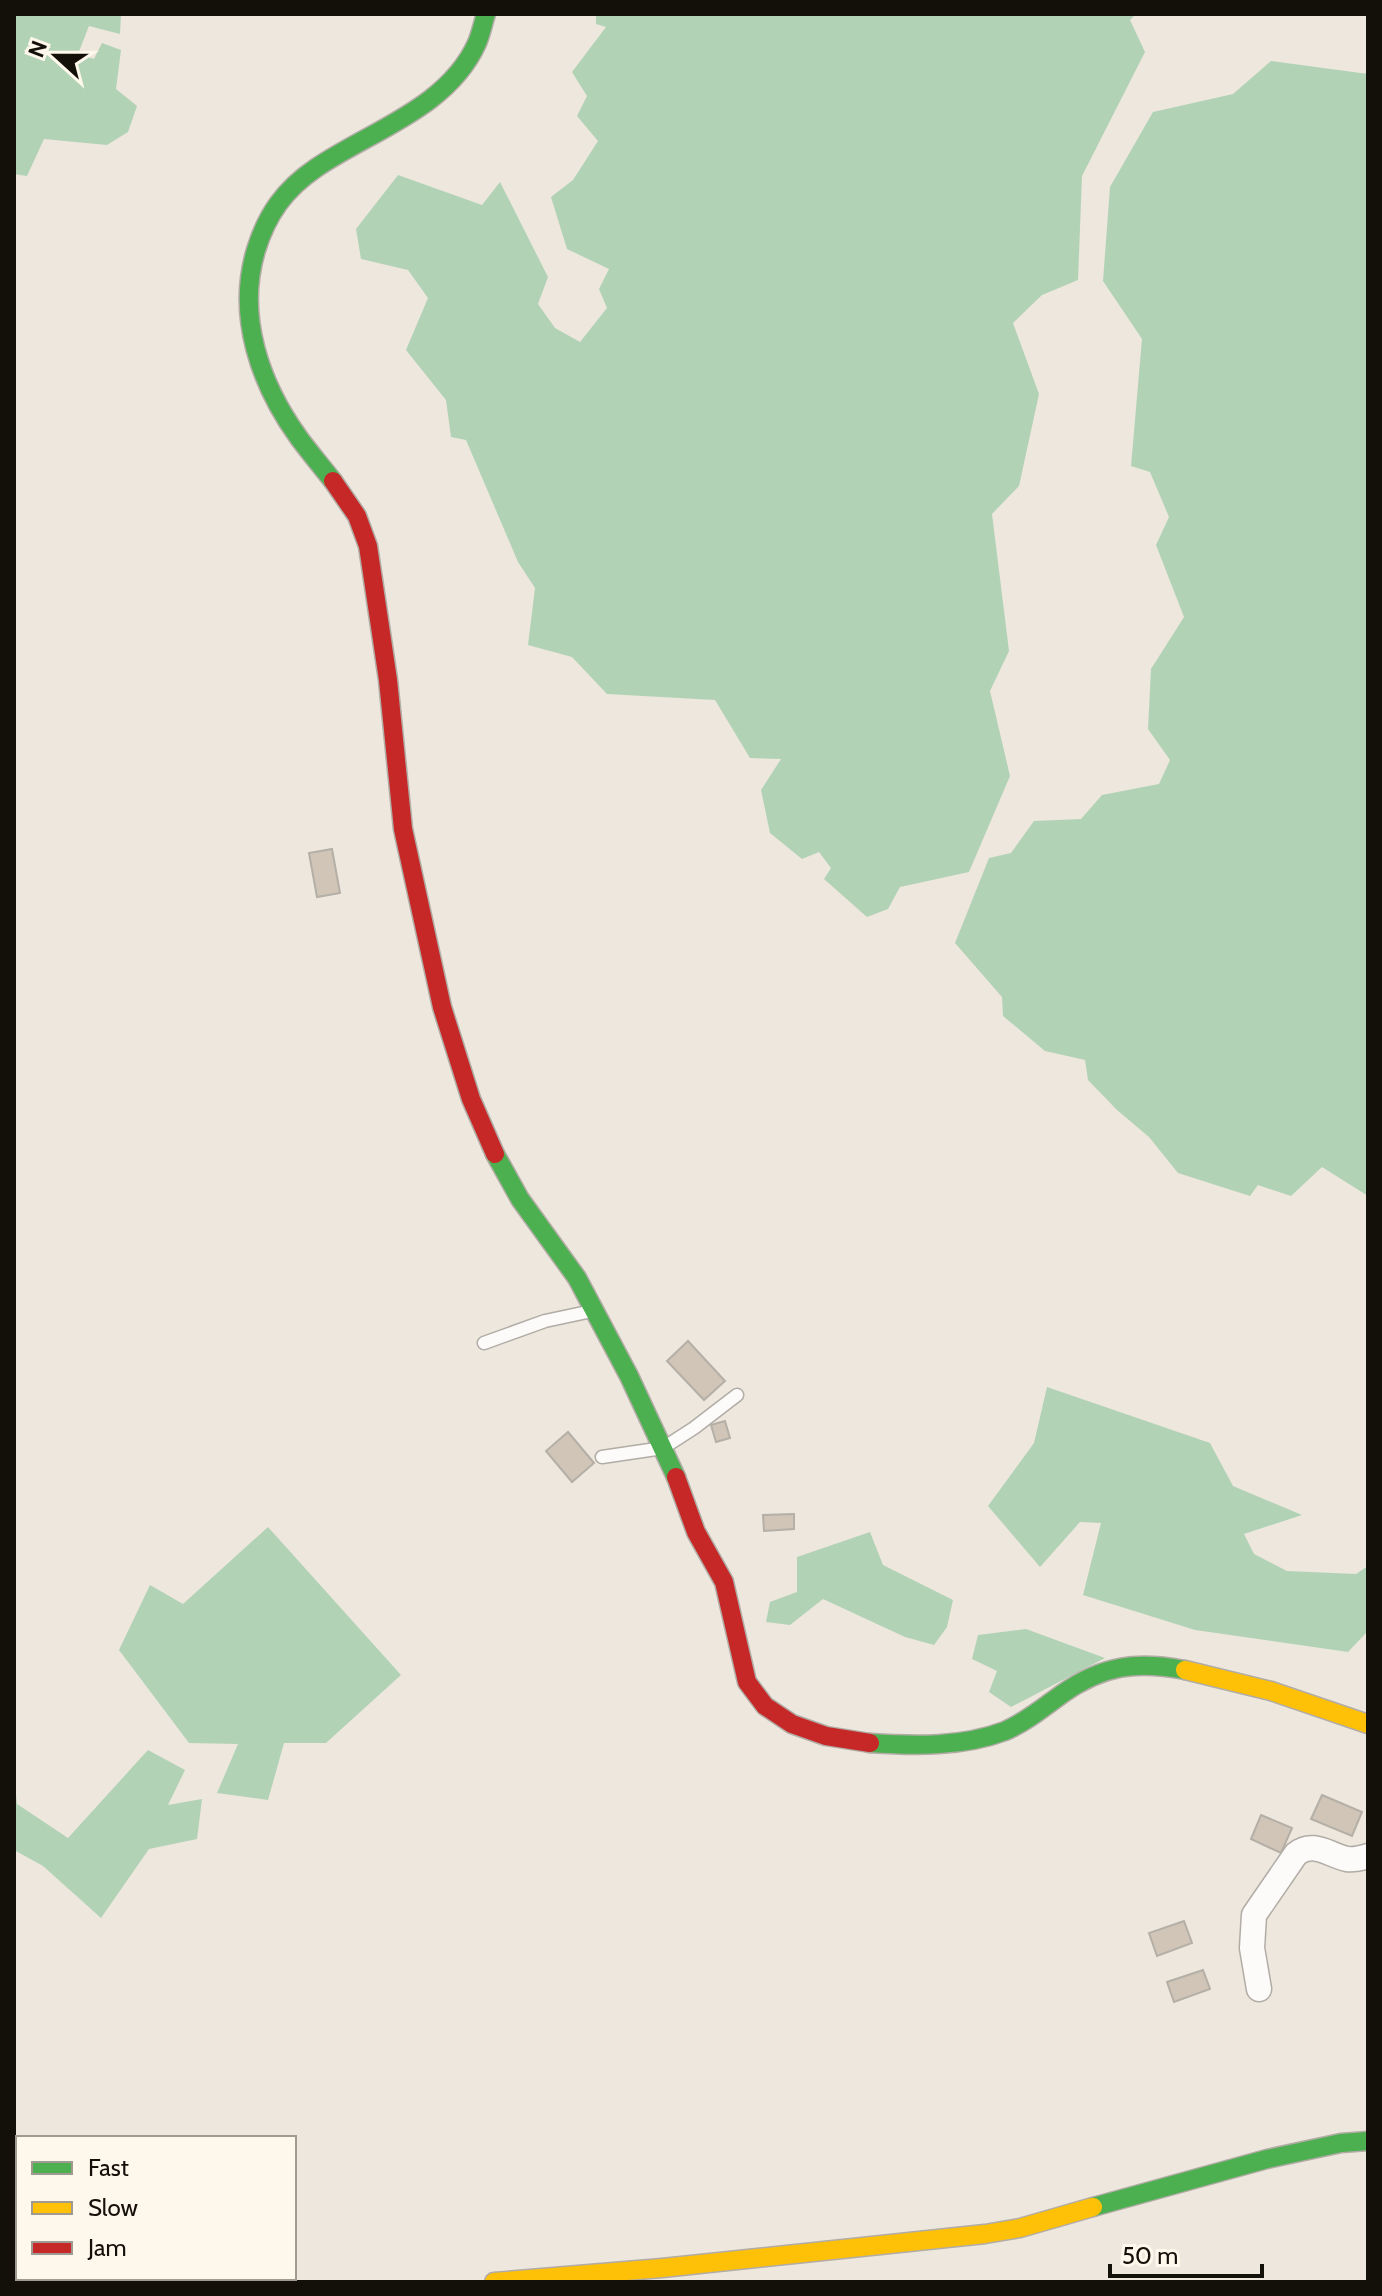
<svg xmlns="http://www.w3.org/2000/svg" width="1382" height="2296" viewBox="0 0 1382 2296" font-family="Cabin,sans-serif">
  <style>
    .forest { fill: #b2d2b6 }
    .building { fill: #d0c5b6; stroke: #b4afa7; stroke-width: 2 }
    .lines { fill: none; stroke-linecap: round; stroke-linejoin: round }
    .lane-casing { stroke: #b1aca5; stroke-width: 15 }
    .street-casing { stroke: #b1aca5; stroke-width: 27 }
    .fast-casing { stroke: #b1aca5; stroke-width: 21 }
    .slow-casing { stroke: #b1aca5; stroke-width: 21 }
    .jam-casing { stroke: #b1aca5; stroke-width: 21 }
    .lane { stroke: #fcfbfa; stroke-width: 12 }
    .street { stroke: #fcfbfa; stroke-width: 24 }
    .fast { stroke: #4caf50; stroke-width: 18 }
    .slow { stroke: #ffc107; stroke-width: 18 }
    .jam { stroke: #c62828; stroke-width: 18 }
  </style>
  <rect width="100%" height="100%" fill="#ede7dd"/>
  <path class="forest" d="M14,14H121L120,34L89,26L78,54L94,59L102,43L121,50L116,89L137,106L128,132L107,145L44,139L27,176L14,174Z
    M596,14H1136L1130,20L1145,52L1082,176L1078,280L1042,295L1013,323L1039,394L1019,486L992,514L1009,651L990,691L1010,776L969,872L900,887L888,909L867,917L824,879L831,868L819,852L802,859L770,833L761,790L781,759L750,758L715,700L607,694L572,657L528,645L535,588L518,562L466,440L451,437L446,400L406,350L428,298L408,270L361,259L356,229L398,175L482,205L500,182L548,277L538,304L555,328L580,342L607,308L599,289L609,269L567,249L551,197L573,180L598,141L577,116L587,96L572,72L606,27L596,24Z
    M1271,61L1368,74V1196L1322,1167L1291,1196L1258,1185L1250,1196L1178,1173L1149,1137L1117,1110L1088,1080L1085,1060L1045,1051L1003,1016L1002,997L955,943L989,858L1011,853L1034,821L1081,819L1102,795L1159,784L1170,760L1148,729L1151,669L1184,617L1156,545L1169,517L1150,472L1131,466L1142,339L1103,281L1110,187L1153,112L1233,94Z
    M1047,1387L1210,1443L1233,1486L1302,1515L1244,1534L1254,1554L1287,1571L1356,1574L1368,1566V1631L1348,1652L1195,1630L1083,1595L1101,1523L1080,1522L1040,1567L988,1506L1034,1443Z
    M268,1527L401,1675L326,1743H284L268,1800L217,1793L238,1744L189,1743L119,1650L150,1585L183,1604Z
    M870,1532L883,1565L953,1600L947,1627L934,1645L905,1637L823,1599L790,1625L766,1622L770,1602L797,1592V1557Z
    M1026,1629L1105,1658L1011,1707L989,1692L997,1671L972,1659L978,1635Z
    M148,1750L185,1770L168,1805L202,1799L197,1839L149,1849L101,1918L43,1866L14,1850V1776L17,1804L68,1838Z"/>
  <path class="building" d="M332,849L340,893L317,897L309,853Z
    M688,1341L725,1381L704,1400L667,1361Z
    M725,1421L730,1438L716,1442L711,1425Z
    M568,1432L594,1463L572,1482L546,1451Z
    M794,1514V1529L764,1531L763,1515Z
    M1322,1795L1362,1812L1352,1836L1311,1819Z
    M1261,1815L1292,1828L1281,1853L1251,1839Z
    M1184,1921L1192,1943L1157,1956L1149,1933Z
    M1203,1970L1210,1989L1174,2002L1167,1982Z"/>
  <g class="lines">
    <g class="lane-casing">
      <path id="lane" d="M484,1343L545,1321L592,1311
        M602,1457L663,1448L694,1428L737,1395"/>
    </g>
    <g class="street-casing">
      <path id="street" d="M1259,1989L1252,1948L1254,1915L1296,1854C1313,1840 1329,1855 1347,1859C1355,1860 1361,1858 1368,1856"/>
    </g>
    <g class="fast-casing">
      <path id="fast" d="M333,481C322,467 310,453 299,438C260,384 236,316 256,250C267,214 285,189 316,168C370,131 448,108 477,43C481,34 483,23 486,14
        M495,1154L520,1199L577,1278L629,1376L676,1477
        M870,1743C915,1746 963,1747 1005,1731C1026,1722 1044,1707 1062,1694C1103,1665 1136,1661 1185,1670
        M1093,2207L1267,2159L1341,2143L1368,2141"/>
    </g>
    <g class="slow-casing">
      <path id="slow" d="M1185,1670L1271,1691L1368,1724
        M494,2282L662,2268L985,2234L1020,2228L1093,2207"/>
    </g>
    <g class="jam-casing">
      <path id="jam" d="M333,481L357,516L368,546L388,680L403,829L442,1007L471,1099L495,1154
        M676,1477L696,1532L724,1582L747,1682L765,1706L792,1724L826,1736L870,1743"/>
    </g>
    <use href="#lane" class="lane"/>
    <use href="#street" class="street"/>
    <use href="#fast" class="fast"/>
    <use href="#slow" class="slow"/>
    <use href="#jam" class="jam"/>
  </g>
  <rect width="1382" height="2296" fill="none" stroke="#130f09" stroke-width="32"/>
  <rect x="16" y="2136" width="280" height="144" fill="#fef7eb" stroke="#a09a91" stroke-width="2"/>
  <rect x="32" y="2162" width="40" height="12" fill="#4caf50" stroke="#a09a91" stroke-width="2"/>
  <text x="88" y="2176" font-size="24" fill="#130f09">Fast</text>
  <rect x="32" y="2202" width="40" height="12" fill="#ffc107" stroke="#a09a91" stroke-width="2"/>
  <text x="88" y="2216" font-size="24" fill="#130f09">Slow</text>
  <rect x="32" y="2242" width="40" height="12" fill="#c62828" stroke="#a09a91" stroke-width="2"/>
  <text x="88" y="2256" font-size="24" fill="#130f09">Jam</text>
  <g transform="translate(56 56) rotate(291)" stroke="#fef7eb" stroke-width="6" paint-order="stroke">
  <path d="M0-6L14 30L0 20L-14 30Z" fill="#130f09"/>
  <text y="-12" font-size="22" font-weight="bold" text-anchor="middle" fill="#130f09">N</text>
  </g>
  <path d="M1110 2264v12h152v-12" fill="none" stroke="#130f09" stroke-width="4"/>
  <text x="1122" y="2264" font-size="24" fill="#130f09" stroke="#fef7eb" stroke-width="6" paint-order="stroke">50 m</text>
</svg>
